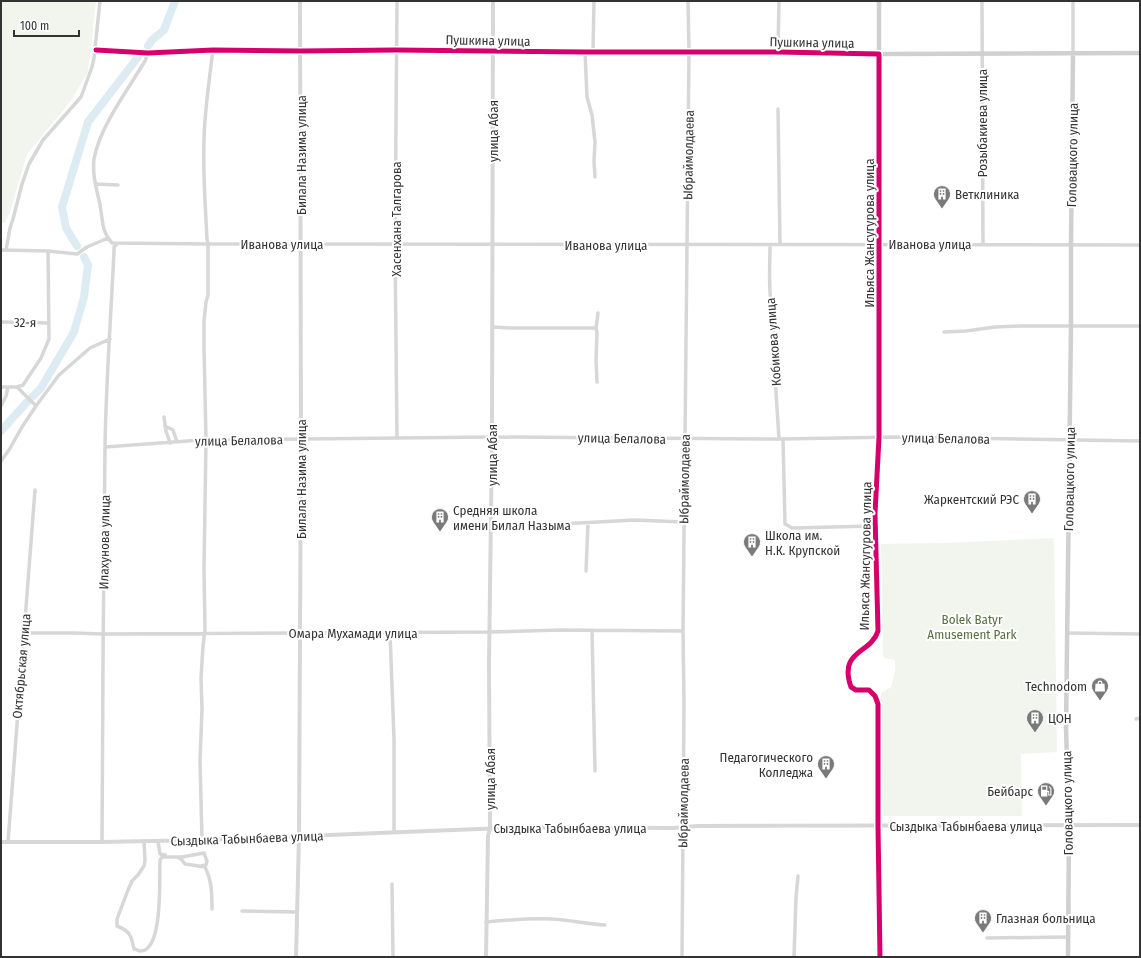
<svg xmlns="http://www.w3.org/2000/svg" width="1141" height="958" viewBox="0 0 1141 958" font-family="'Fira Sans Condensed',sans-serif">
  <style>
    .green { fill: #f1f5ed }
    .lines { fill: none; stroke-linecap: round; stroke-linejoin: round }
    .river { stroke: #ddebf3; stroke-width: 8 }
    .minor { stroke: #d7d7d7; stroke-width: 3.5 }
    .tertiary { stroke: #d7d7d7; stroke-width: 4 }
    .secondary { stroke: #d0d0d0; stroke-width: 4.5 }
    .cycleway-casing { stroke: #fff; stroke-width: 8 }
    .cycleway { stroke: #d6006c; stroke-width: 5 }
    .labels { text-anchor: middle; stroke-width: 4; stroke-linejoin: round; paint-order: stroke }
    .street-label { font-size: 13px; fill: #333; stroke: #fff }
    .poi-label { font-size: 13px; fill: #333; stroke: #fff; text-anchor: start }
    .park-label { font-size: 13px; fill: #56703f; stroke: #fff }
  </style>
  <rect width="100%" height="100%" fill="#fff"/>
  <path class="green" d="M1,1H96L88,72L70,102L27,154L10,212L5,223H1Z
    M1054,538L1057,752L1021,754L1022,816H883L881,693L891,687L895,672V660L884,658L883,655L881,544L944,543Z"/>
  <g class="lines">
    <path class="river" d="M148,46L152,40L164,30L175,1
      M77,246L66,228L62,207L88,122L138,57
      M32,397L41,388L74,332L84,297L88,265L84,257
      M1,431L27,402"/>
    <path class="minor" d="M397,1L395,244L397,438
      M982,1L983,244
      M96,50L148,53L213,50L301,51
      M585,52L587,97L592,115L595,142L594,161L595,177
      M593,52L594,1
      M778,52L779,1
      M148,53L145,61C129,88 99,128 94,159C92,175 97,190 100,205C103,220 101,231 112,243L208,244L1140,245
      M879,54V437L875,514L878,631C871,654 838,650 851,687L856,690H869L875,696L878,704V826L880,957
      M1073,54V1
      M778,109L780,245
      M96,184L118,185
      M770,245C770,260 769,276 770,292C771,309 776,327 773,345L779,439
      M1,250L48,251L77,254L87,247L108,238
      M6,250L10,228L13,219L22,184L29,164L43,140L81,97L92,67L94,58L100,1
      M1,322L49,323
      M493,327L512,328H596L597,332L596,360L597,382
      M596,328L598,313
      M944,332L966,331L995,327L1020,326H1140
      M1,387H17L23,385L41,358L49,339L48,251
      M17,387L36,406
      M1,406L6,396L8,387
      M164,417L166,431L170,443
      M165,426L173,430L177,442
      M783,439L785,524L792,528L875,526
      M105,447L174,442L200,440L492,437L779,439L896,437L1140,441
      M1,461L9,450L22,427L36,406L59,375L90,348L110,339
      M560,524L635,520L683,522
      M586,571L588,523
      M592,630L595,771
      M24,633H75L102,634L490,632L562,630L683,631
      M390,633L394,739V832
      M1067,633L1140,634
      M1136,719L1140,718
      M202,840L200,760L202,709L201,678L203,646L205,630L204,569L206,440L204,348V321L206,302L208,295V244L207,239C205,199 202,159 205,120C207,96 210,73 213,50
      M144,841L145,860L144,866L138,875L132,881L128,890L117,919V926C130,931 131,935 134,949C136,949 138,951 140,951C164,952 159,874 160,860L162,857H182L204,853L207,861L206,865L201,866
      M158,841L160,854L165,855
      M8,842L35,490
      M102,842C103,710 103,579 105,447C106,381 111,316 114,251V247L118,243
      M177,857L181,859L185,864L205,867C212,881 212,894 212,909
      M392,884L393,957
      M242,911L297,912
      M486,922C508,920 531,918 552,919C570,920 587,924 605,925
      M987,938L1068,937
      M682,957L684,703L683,631L689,52L688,1
      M794,957L796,898L798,876"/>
    <path class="tertiary" d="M301,51C395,50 489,52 582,52C681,52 780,52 879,54
      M1,842H102L202,840L529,827L673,828L698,826L1140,825
      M296,957L299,836L301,439L300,1
      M486,957L488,836L490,829L489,664L492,437L493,1"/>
    <path class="secondary" d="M879,1V54L1140,53
      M1068,957L1069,826L1066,728L1071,325V245L1073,54"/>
    <g class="cycleway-casing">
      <path id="cycleway" d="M96,50L148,53L213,50L301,51L396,50L585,52H778L879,54V437L875,514L878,631C871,654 838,650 851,687L856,690H869L875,696L878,704V826L880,957"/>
    </g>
    <use href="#cycleway" class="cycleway"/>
  </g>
  <defs>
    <g id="building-pin" transform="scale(0.9)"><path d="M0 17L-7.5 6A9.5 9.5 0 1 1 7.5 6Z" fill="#7a7a7a" stroke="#fff"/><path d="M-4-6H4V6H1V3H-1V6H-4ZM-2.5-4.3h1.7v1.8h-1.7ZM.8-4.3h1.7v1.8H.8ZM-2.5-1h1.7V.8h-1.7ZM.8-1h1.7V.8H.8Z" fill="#fff"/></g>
    <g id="shop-pin" transform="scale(0.9)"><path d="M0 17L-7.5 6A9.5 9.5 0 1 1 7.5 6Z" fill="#7a7a7a" stroke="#fff"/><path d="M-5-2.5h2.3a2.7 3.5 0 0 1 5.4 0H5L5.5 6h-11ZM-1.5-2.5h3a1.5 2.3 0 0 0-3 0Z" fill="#fff"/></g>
    <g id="fuel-pin" transform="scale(0.9)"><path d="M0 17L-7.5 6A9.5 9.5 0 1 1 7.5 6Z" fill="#7a7a7a" stroke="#fff"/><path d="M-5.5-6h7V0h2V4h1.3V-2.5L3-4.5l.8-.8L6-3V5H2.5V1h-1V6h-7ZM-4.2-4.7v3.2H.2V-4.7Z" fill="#fff"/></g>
  </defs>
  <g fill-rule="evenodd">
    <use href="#building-pin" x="942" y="194"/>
    <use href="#building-pin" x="1032" y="499"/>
    <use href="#building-pin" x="440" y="517"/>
    <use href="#building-pin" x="752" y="542"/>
    <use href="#shop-pin" x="1100" y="686"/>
    <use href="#building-pin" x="1035" y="718"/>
    <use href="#building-pin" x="826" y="764"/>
    <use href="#fuel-pin" x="1046" y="791"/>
    <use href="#building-pin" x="983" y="918"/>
  </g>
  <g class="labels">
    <g class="street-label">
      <text transform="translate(488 40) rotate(1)" y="5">Пушкина улица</text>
      <text transform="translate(812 42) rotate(1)" y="5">Пушкина улица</text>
      <text transform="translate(982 123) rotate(-90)" y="5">Розыбакиева улица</text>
      <text transform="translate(493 131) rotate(-90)" y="5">улица Абая</text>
      <text transform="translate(301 155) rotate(-90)" y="5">Билала Назима улица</text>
      <text transform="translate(688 155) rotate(-89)" y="5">Ыбраймолдаева</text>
      <text transform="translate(1072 155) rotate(-89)" y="5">Головацкого улица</text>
      <text transform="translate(396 219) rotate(-90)" y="5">Хасенхана Талгарова</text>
      <text transform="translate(869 233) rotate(-90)" y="5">Ильяса Жансугурова улица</text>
      <text x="282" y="249">Иванова улица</text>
      <text x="930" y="249">Иванова улица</text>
      <text x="606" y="250">Иванова улица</text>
      <text transform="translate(25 322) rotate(1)" y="5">32-я</text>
      <text transform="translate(773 342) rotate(-94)" y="5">Кобикова улица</text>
      <text transform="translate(622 438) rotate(1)" y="5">улица Белалова</text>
      <text transform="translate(946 438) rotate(1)" y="5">улица Белалова</text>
      <text transform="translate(239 440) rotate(-1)" y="5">улица Белалова</text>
      <text transform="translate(492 455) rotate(-90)" y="5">улица Абая</text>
      <text transform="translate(301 479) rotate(-90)" y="5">Билала Назима улица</text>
      <text transform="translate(684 479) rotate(-89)" y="5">Ыбраймолдаева</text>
      <text transform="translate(1069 479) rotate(-89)" y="5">Головацкого улица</text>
      <text transform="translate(104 542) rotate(-89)" y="5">Илахунова улица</text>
      <text transform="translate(865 556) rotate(-89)" y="5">Ильяса Жансугурова улица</text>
      <text x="353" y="638">Омара Мухамади улица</text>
      <text transform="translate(21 666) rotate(-85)" y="5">Октябрьская улица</text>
      <text transform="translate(490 779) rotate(-90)" y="5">улица Абая</text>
      <text transform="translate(683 803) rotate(-89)" y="5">Ыбраймолдаева</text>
      <text transform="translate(1067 803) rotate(-91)" y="5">Головацкого улица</text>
      <text x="966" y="831">Сыздыка Табынбаева улица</text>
      <text x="570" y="833">Сыздыка Табынбаева улица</text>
      <text transform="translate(247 838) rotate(-2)" y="5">Сыздыка Табынбаева улица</text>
    </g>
    <g class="poi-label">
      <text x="955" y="199">Ветклиника</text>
      <text x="1019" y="504" text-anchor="end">Жаркентский РЭС</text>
      <text x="453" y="515">Средняя школа<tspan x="453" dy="15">имени Билал Назыма</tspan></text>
      <text x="765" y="540">Школа им.<tspan x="765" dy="15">Н.К. Крупской</tspan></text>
      <text x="1087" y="691" text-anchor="end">Technodom</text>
      <text x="1048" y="723">ЦОН</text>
      <text x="813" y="762" text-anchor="end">Педагогического<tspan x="813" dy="15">Колледжа</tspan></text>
      <text x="1033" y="796" text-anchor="end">Бейбарс</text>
      <text x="996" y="923">Глазная больница</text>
    </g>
    <g class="park-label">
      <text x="972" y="624">Bolek Batyr<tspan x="972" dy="15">Amusement Park</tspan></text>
    </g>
  </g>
  <rect width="1141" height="958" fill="none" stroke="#333333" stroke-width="4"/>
  <path d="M14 30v6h65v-6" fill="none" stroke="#333333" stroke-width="2"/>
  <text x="20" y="30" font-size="12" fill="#333333" stroke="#ffffff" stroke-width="3" paint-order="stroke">100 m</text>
</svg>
